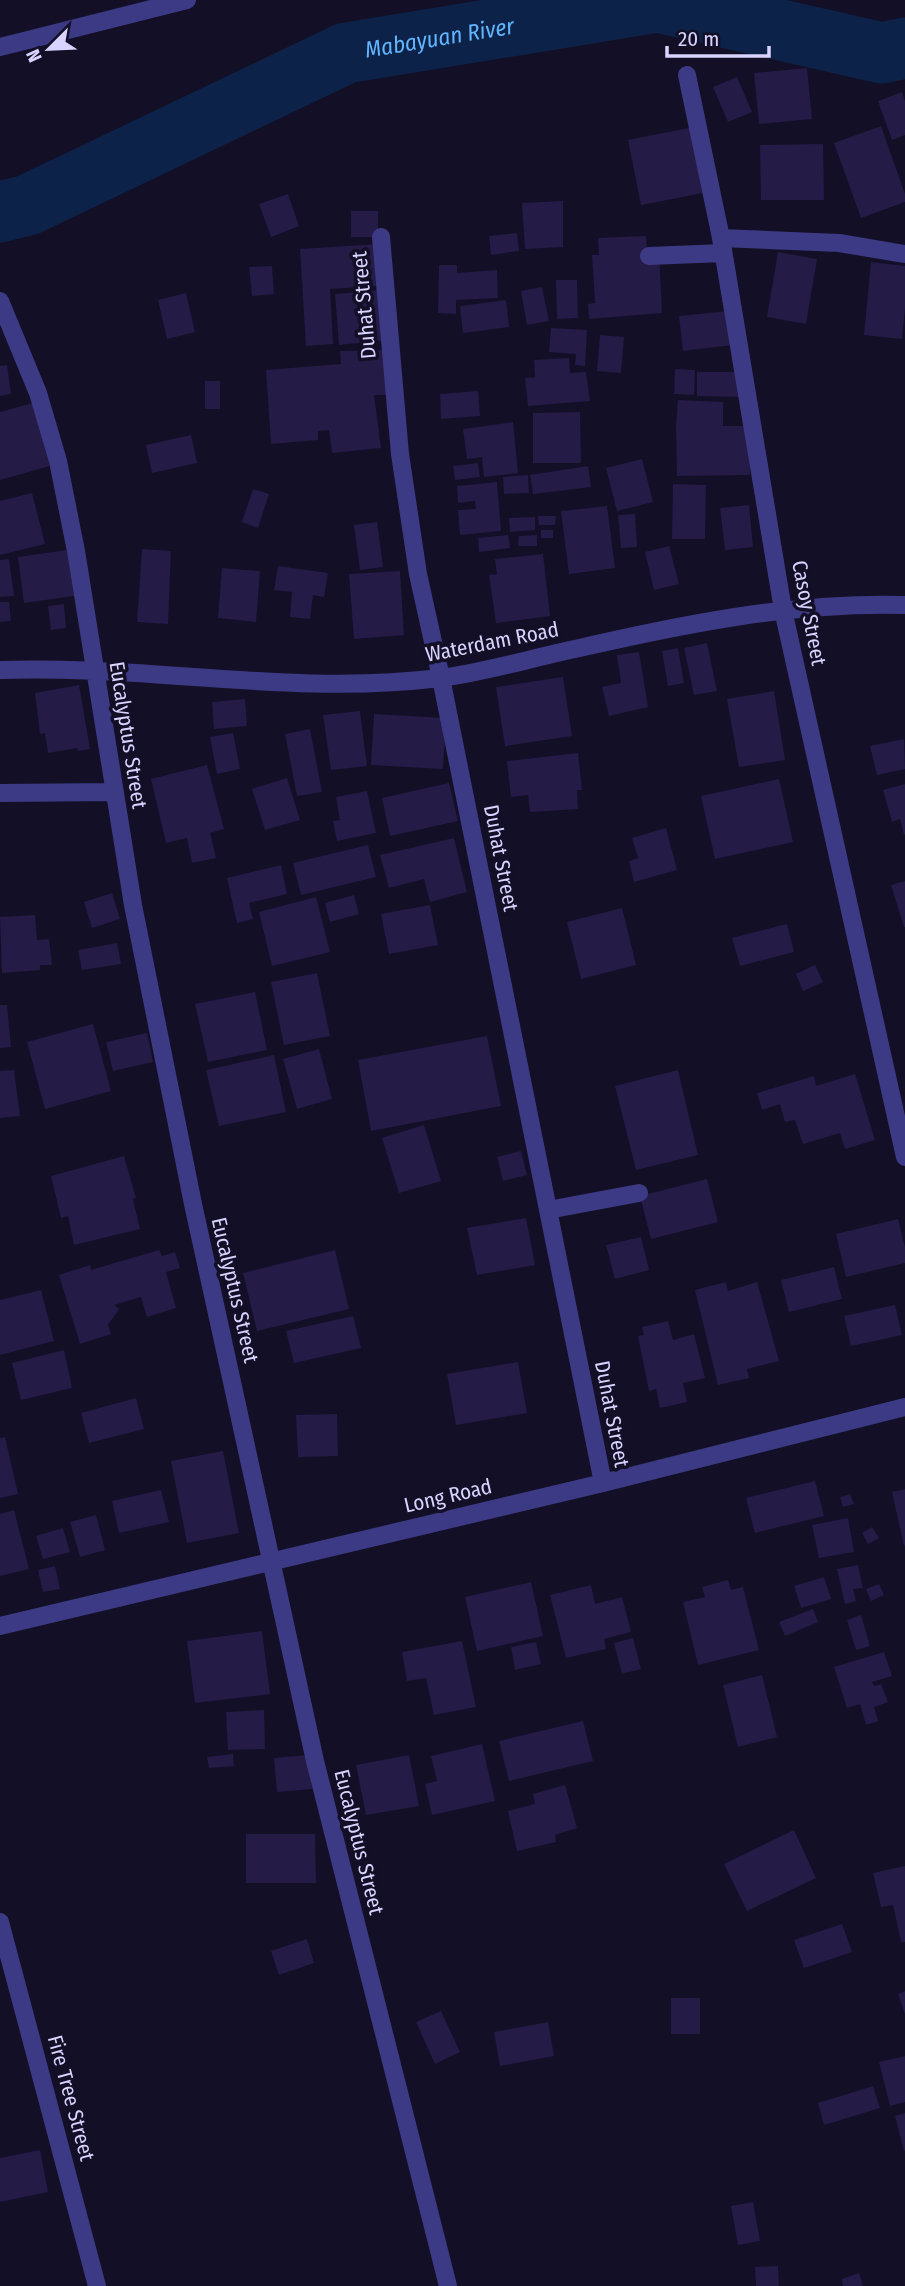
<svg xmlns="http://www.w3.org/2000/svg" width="905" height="2286" viewBox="0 0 905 2286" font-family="'Fira Sans Condensed',sans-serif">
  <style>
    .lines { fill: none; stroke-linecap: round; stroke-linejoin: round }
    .river { stroke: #0c2248; stroke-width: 61 }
    .building { fill: #241b47 }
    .minor { stroke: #3d3a85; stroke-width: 18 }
    .labels { text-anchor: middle; stroke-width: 7; stroke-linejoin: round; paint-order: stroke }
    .street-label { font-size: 21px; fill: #d9d4ff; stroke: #130f26 }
    .water-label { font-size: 23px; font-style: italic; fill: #62b6ff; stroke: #130f26 }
  </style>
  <rect width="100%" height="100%" fill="#130f26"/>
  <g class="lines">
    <path class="river" id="s1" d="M0,212L28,205L346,53L658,2L882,53L905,48"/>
  </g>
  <path class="building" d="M807,68L812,119L759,124L754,73Z
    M737,77L752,112L728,122L713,87Z
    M902,92L905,101V135L892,140L878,101Z
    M881,126L905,194V202L861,218L834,143Z
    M694,127L708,192L641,205L628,140Z
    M823,144L824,200H761L760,145Z
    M288,194L299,226L271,237L259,204Z
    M563,201V247L525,249L522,203Z
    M351,211H378V237H351Z
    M517,233L519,251L491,255L489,236Z
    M646,236L647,252L659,251L662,313L589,319L588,304L595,303L592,255H599L598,238Z
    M378,244L380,286L330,289L333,344L306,346L300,249Z
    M778,252L817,259L806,324L767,317Z
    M871,262L905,266V308L902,339L864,335Z
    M439,265H457V273L497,270L498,298L456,300V314L438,313Z
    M272,266L274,294L252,296L249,267Z
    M556,280H577L578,318L557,319Z
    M542,287L549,321L527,325L521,291Z
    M382,290L387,340L339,345L335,294Z
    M186,293L195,332L167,339L158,300Z
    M506,300L509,327L463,333L460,306Z
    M728,311L732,345L683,351L679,316Z
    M551,328L587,330L585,366L575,365L576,354L549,352Z
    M600,335L624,337L621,373L597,371Z
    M389,350L390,395H374L381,448L332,453L329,430L318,431V440L271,444L266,370L341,364L340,351Z
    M569,358L570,373L586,372L590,401L528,406L525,378L535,377L534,360Z
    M7,365L11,394L0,396V366Z
    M675,369L695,370L694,395L674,394Z
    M697,372H740V397L697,396Z
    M205,381H220V409H205Z
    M478,391L480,416L441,419L440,394Z
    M678,400L723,402V426H749L750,475L677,476L676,427Z
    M33,403L50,466L0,480V412Z
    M580,412L581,463H533V413Z
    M513,422L518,473L484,477L482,457L467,459L463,429Z
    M191,435L197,463L152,473L146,445Z
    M642,459L653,502L617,511L606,468Z
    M478,463L480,477L455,480L453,466Z
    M588,466L591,487L533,494L530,475Z
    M528,475L529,493L504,494L503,477Z
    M497,482L501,531L460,535L458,510L476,509L475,501L458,503L457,486Z
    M673,484L706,485L705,539H672Z
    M253,489L269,494L258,528L242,522Z
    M32,493L45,544L0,555V501Z
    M749,505L753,547L725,550L720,508Z
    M607,506L615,568L569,574L561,511Z
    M635,514L637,547L621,548L618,515Z
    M538,516H556L555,525H539Z
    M535,517V530L510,532L509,518Z
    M377,522L383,567L360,570L354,525Z
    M541,530H553V538H541Z
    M508,535L510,548L479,552L478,538Z
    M537,535V546H518L519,536Z
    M669,546L679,584L654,590L645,552Z
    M142,549L171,551L168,624L137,622Z
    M67,550L74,596L24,603L18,557Z
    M543,554L550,616L496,623L489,575L497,574L495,559Z
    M9,559L14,596L0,597V560Z
    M278,566L328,573L324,597L313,595L310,619L290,617L292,592L274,590Z
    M222,568L260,571L256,622L218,618Z
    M400,571L404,635L354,639L349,574Z
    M0,602H9L11,621L0,622Z
    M64,604L66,628L51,630L48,606Z
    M707,643L717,691L694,695L684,648Z
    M678,648L684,683L668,686L662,651Z
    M639,652L648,707L609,716L602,687L621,683L617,655Z
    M563,677L572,736L505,746L496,687Z
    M79,685L90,749L78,751L77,748L48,753L45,733L40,734L35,693Z
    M774,691L785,760L739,767L727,699Z
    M245,699L247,726L214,729L212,702Z
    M360,711L367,766L331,770L323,715Z
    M374,714L446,718L443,769L371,765Z
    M310,729L322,792L297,796L285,734Z
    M233,733L240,769L217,774L210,737Z
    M904,739L905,769L877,775L870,746Z
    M578,753L582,790H577L578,809L530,812L528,795L511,797L507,761Z
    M207,765L224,829L210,833L216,858L192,863L187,838L166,843L151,779Z
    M287,778L300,820L265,830L252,789Z
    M779,779L793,842L715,859L701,796Z
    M449,783L458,821L390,836L382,798Z
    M905,784V834L904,835L900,819L892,822L883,790Z
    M367,791L376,833L337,841L333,821L340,820L336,797Z
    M666,828L677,870L634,882L629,861L638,858L632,838Z
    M454,838L467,892L430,902L424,879L389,888L380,855Z
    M368,845L376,877L301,895L293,863Z
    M281,865L287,894L249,903L253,919L237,923L227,878Z
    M905,881V927H904L891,885Z
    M112,893L120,919L92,928L84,902Z
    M354,895L359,914L330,922L325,903Z
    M316,897L330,952L272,966L259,912Z
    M430,905L438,945L389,954L381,914Z
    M622,908L636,965L581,979L567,922Z
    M35,915L37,940L49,939L52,965H40V970L2,973L0,917Z
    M787,924L794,952L740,966L732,938Z
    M117,943L121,964L82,970L78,950Z
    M815,965L823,982L803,991L796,974Z
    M317,973L330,1036L284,1045L271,982Z
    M255,992L267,1050L208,1062L195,1004Z
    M0,1005H7L11,1047L0,1048Z
    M93,1024L111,1091L45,1109L27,1042Z
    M147,1033L153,1062L113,1071L106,1042Z
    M487,1036L501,1106L371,1131L358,1060Z
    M319,1049L332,1099L297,1109L283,1059Z
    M274,1055L286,1112L219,1126L206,1070Z
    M14,1070L20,1116L0,1118V1071Z
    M678,1070L698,1155L636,1170L615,1086Z
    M855,1074L875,1140L845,1149L840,1133L803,1144L795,1120L785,1122L780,1104L762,1110L757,1093L814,1076L816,1086Z
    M424,1125L441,1181L399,1193L382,1138Z
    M521,1151L527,1175L503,1181L497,1157Z
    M124,1156L136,1198L133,1199L140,1229L74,1245L68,1216L61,1218L51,1176Z
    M707,1179L718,1222L651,1239L640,1196Z
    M526,1218L535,1265L477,1275L467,1228Z
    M898,1219L905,1247V1263L846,1277L836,1234Z
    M641,1237L649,1270L615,1279L606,1245Z
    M159,1250L162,1256L175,1252L180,1268L166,1272L176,1308L147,1317L141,1297L114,1305L119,1309L108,1325L111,1334L80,1344L59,1275L90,1265L91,1270Z
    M335,1250L349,1309L257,1331L243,1273Z
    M834,1267L842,1299L789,1312L781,1280Z
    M726,1282L728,1291L757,1282L779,1361L747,1369L749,1378L718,1385L695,1290Z
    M41,1290L54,1341L0,1355V1300Z
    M895,1305L902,1335L851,1346L844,1316Z
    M353,1316L361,1348L294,1363L286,1331Z
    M668,1321L673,1340L694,1334L705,1378L683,1383L687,1402L660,1408L656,1389L649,1391L638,1336L644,1335L642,1327Z
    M64,1350L72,1388L21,1400L12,1363Z
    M518,1362L527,1413L456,1425L447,1374Z
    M136,1398L144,1429L89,1443L81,1413Z
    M337,1414L338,1456L298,1457L296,1415Z
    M5,1437L18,1494L0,1498V1438Z
    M223,1451L239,1533L187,1543L171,1461Z
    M815,1481L824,1516L755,1533L746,1498Z
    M905,1489V1545L904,1546L892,1492Z
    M161,1490L169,1522L119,1533L112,1501Z
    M850,1494L854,1504L843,1507L840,1497Z
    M14,1510L29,1569L0,1576V1514Z
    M96,1515L105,1550L80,1557L70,1522Z
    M848,1518L854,1552L819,1558L812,1525Z
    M872,1527L879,1538L868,1544L862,1533Z
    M63,1528L70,1552L43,1559L36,1536Z
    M858,1565L863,1588L853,1589L856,1601L845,1604L837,1569Z
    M55,1566L60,1589L43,1592L38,1570Z
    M824,1577L831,1599L801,1608L794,1586Z
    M728,1580L731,1590L743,1587L759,1650L698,1665L683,1602L705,1597L702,1587Z
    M531,1582L543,1636L477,1651L465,1597Z
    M879,1584L884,1595L871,1601L866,1589Z
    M591,1585L595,1604L622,1597L631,1632L604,1639L606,1649L566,1658L550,1595Z
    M813,1609L818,1622L785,1636L779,1622Z
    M861,1615L870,1646L856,1650L847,1620Z
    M262,1631L270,1694L195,1703L187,1641Z
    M633,1638L641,1669L622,1674L614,1643Z
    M462,1641L476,1707L434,1715L426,1678L407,1681L402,1652Z
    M536,1642L541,1664L515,1670L511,1647Z
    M884,1652L892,1676L872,1682L874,1686L881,1684L888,1702L874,1707L878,1721L866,1725L860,1704L847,1708L834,1667Z
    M762,1675L777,1737L738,1747L723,1685Z
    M264,1710L265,1749L228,1750L226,1712Z
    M583,1721L593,1761L509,1781L499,1741Z
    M482,1744L495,1801L432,1815L425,1784L437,1781L431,1756Z
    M233,1754L234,1766L209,1768L207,1757Z
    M309,1755L312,1789L277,1792L274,1758Z
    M409,1755L419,1806L366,1815L356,1765Z
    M565,1785L577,1828L555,1835L556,1842L517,1851L508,1811L535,1804L533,1794Z
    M794,1830L816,1878L747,1911L724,1864Z
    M246,1834H315L316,1883H246Z
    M905,1866V1942H901L893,1905L881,1907L873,1873Z
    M842,1924L852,1952L804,1968L794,1940Z
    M307,1939L314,1963L279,1975L271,1951Z
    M905,1991V2014L898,1994Z
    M671,1998H700V2034H671Z
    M441,2011L460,2052L435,2064L416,2022Z
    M548,2022L554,2056L500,2066L494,2032Z
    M905,2056V2102L890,2106L879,2062Z
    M873,2086L880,2108L824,2125L818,2103Z
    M905,2113V2150L904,2151L895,2116Z
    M40,2150L48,2192L0,2202V2158Z
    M753,2202L760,2241L738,2245L731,2206Z
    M778,2266L779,2286H756L755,2267Z
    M859,2273L863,2286H843L842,2279Z"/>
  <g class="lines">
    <path class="minor" d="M0,47L187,0
      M687,75L721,238L783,610L905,1157
      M381,237L400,454L418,574L441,678L603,1483
      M721,238L839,243L905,254
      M649,256L723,253
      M0,301L38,393L58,461L76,551L133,905L193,1204L315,1761L448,2286
      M0,670C147,665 293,696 440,678C482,673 532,658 575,649C684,624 792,602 905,605
      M0,793L114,792
      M548,1210L639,1193
      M0,1626L603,1483L905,1407
      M0,1922L97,2286"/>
  </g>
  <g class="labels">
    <g class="street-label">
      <text transform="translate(364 305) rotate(-95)" y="7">Duhat Street</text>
      <text transform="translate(809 613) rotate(79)" y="7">Casoy Street</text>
      <text transform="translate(492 642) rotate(-11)" y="7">Waterdam Road</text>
      <text transform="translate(128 735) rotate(81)" y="7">Eucalyptus Street</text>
      <text transform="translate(501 858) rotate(79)" y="7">Duhat Street</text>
      <text transform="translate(235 1290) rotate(77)" y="7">Eucalyptus Street</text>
      <text transform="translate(612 1414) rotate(79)" y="7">Duhat Street</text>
      <text transform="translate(448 1496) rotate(-13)" y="7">Long Road</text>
      <text transform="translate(359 1842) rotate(76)" y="7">Eucalyptus Street</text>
      <text transform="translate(71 2098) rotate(75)" y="7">Fire Tree Street</text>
    </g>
    <g class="water-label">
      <text dy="8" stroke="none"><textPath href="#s1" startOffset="476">Mabayuan River</textPath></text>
    </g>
  </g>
  <g transform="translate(49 49) rotate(246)" stroke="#130f26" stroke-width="5" paint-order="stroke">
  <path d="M0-5L12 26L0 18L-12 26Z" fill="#d9d4ff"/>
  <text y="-10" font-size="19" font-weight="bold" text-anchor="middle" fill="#d9d4ff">N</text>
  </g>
  <path d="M667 46v10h102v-10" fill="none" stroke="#d9d4ff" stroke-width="3.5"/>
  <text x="678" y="46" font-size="21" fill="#d9d4ff" stroke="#130f26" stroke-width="5" paint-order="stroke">20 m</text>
</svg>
